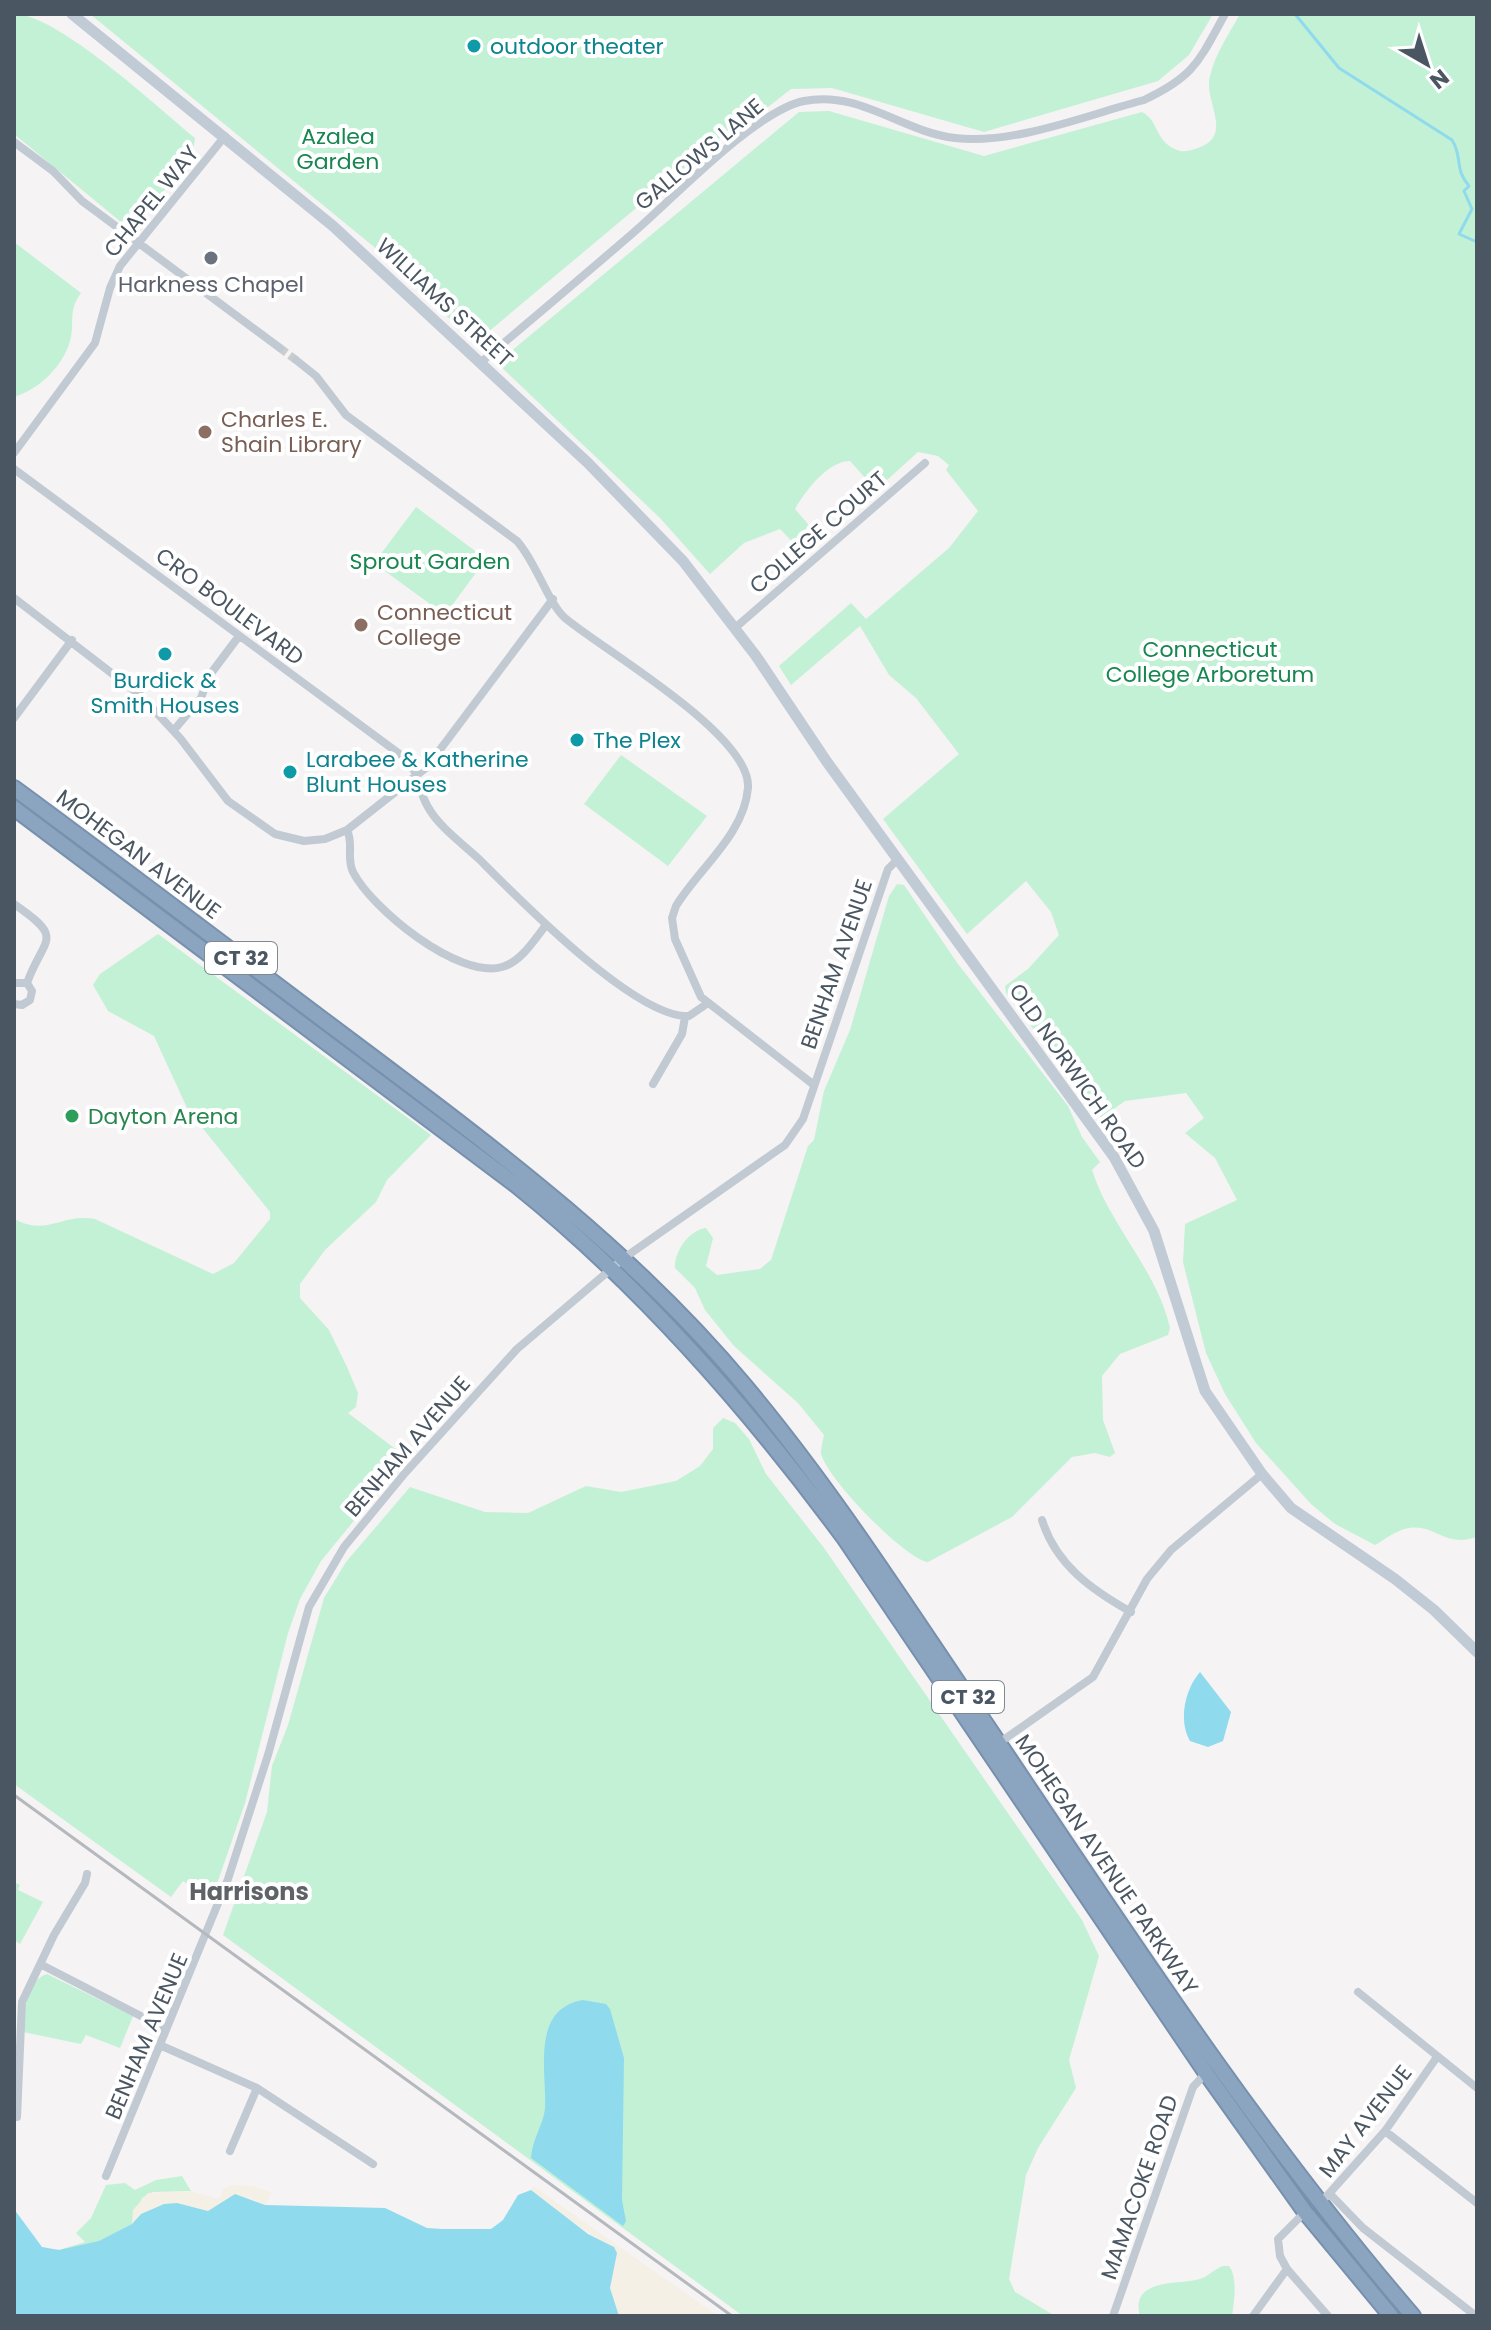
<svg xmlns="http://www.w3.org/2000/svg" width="1491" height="2330" viewBox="0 0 1491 2330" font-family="Poppins,sans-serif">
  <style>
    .green { fill: #c3f1d5 }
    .sand { fill: #f5f0e5 }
    .water { fill: #90daee }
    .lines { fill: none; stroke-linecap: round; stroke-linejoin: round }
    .stream { stroke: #90daee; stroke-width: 3 }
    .street-tunnel { stroke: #caccce; stroke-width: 8; stroke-dasharray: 8 4; stroke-linecap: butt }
    .highway-casing { stroke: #7690ad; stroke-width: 18 }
    .street { stroke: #c1cad2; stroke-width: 8 }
    .secondary { stroke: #c1cbd6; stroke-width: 11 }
    .highway { stroke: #8ba5c1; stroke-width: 14 }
    .rail { stroke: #b5b8bd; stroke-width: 3 }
    .culture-dot { fill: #0f9aa8; stroke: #fff; stroke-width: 3 }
    .worship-dot { fill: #6b7280; stroke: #fff; stroke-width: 3 }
    .education-dot { fill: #8d6e63; stroke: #fff; stroke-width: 3 }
    .leisure-dot { fill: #2e9e5b; stroke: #fff; stroke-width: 3 }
    .labels { text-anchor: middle; stroke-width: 8; stroke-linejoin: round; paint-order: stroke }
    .shield { fill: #fff; stroke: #808990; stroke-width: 2 }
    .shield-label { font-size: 20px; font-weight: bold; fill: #4a5661 }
    .culture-label { font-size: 22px; fill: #0d838f; stroke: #fff; text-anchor: start }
    .park-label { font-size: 22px; fill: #17864f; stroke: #fff }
    .street-label { font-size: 22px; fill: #4a5661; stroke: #fff }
    .worship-label { font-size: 22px; fill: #5b616d; stroke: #fff }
    .education-label { font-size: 22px; fill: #785e54; stroke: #fff; text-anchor: start }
    .leisure-label { font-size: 22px; fill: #27864d; stroke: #fff; text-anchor: start }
    .neighbourhood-label { font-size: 24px; font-weight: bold; fill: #5f6368; stroke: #fff }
  </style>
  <rect width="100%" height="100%" fill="#f5f3f3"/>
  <path class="green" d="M14,14C58,14 158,108 195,138L193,151L197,159L182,176L175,177L132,231L14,134Z
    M90,14H1213L1189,55L1158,81L984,132L832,88L791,89L759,114L758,106L475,343L373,246Z
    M1240,14H1477V1537C1444,1548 1436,1524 1409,1528C1396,1530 1386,1539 1375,1545L1335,1524L1311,1504L1256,1443L1225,1394L1206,1353L1183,1262L1185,1224L1237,1200L1215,1158L1185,1133L1204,1118L1186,1093L1125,1101L1101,1118L1006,993L1005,986L1028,969L1059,935L1051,912L1026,881L967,934L883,819L959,754L916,698L889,675L860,626L791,685L779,666L851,603L866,619L949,548L978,511L946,470L949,465L938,456L918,452L876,490L850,461C828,461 805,491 795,509L821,539L804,554L780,529L744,543L710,574L660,518L497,363L799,112L829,111L984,156L1142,112C1160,121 1154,143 1180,151C1186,152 1192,150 1198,148C1235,135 1203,101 1210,76C1215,54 1229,34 1240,14Z
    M14,242L81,293C66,313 77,325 68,347C59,370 37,390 14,397Z
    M416,507L486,559L445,615L374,563Z
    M621,755L707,816L668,866L584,804Z
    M897,884L904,885L958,964L1068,1106L1082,1137L1100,1162L1092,1170C1110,1226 1157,1270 1170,1328L1168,1335L1120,1354L1102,1376L1103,1420L1115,1453L1110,1457L1095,1453L1072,1457L1012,1517L928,1562C906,1560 825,1477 821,1453C821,1448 823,1440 824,1435L798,1403L734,1346L705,1310L695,1288L675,1268C674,1252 689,1230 706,1228L713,1238L706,1266L717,1275L760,1269L771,1260L808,1146L814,1140L824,1091L850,1030L889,896Z
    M158,934L431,1135L387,1180L376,1202L325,1250L300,1284V1298L329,1330L347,1367L358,1393L356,1407L348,1413L406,1457L321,1561L300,1599L288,1633L245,1803L211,1901L183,1881L171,1897L14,1784V1219C50,1237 59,1213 95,1219L213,1274L234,1263L270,1219V1212L188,1110L154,1036L108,1011L93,985L100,974Z
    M723,1418L735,1423L749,1439L766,1474L824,1548L1082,1920L1099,1956L1069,2060L1076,2088L1038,2148L1026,2175L1009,2279L1015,2292L1055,2316H743L223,1935L267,1812L272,1766L288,1725L324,1598L346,1562L410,1487L485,1512L528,1513L586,1486L621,1492L676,1481L700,1466L713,1449V1428Z
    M14,1882L20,1885L18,1890L43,1902L20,1944L14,1940Z
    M47,1974L133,2016L120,2048L86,2035L81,2044L23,2032C24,2014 26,1980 47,1974Z
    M182,2176L191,2191L153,2192L142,2198L117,2261L42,2247L59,2250L85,2242L76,2233L91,2218L106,2185L125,2183L135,2190L156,2180Z
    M1223,2266H1229C1238,2278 1234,2301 1232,2316H1140C1129,2277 1182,2285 1200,2279C1209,2276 1214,2269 1223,2266Z"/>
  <path class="sand" d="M233,2185L253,2186L272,2193L265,2205L247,2197L208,2211L177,2203L141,2214L132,2224L133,2210L148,2193L191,2191L219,2199L223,2189Z
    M533,2186L718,2316H619L610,2288L614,2247C584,2232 558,2211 531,2190Z"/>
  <path class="water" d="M1200,1672L1231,1712L1223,1741L1208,1747L1190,1741C1178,1720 1185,1689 1200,1672Z
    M583,2000L606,2004L610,2009L624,2058L622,2200L626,2221L623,2226L531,2158C532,2140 543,2125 545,2109C547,2073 530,2009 583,2000Z
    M531,2190L588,2234L614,2247L617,2253L610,2288L619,2316H14V2209L42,2247L59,2250L99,2241L132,2224L141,2214L164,2204L177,2203L208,2211L235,2194L265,2205L385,2208L427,2228L442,2229H491L503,2220L518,2195Z"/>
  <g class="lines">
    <path class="stream" d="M1295,14L1339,68L1452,140C1463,157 1454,169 1469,186L1464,191L1472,209L1459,234L1477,242"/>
    <path class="street-tunnel" d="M280,348L296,360"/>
    <g class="highway-casing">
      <path id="highway" d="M14,788C127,871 238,956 350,1040C491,1146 632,1250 745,1386C828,1485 898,1594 971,1702C1112,1911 1248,2124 1413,2316
        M14,808L516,1185C642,1286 750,1410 845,1539L1206,2073L1305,2212L1391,2316"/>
    </g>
    <path class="street" d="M14,142L53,171L82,201L280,348
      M296,360L316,376L346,415L517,541C536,562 548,603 565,618C603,650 752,735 748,788C744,835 699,868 676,906L672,918L675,939L701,997L814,1085
      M480,363C531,320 582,277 633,233C673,199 755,111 804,101C861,90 902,132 955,138C1014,145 1087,115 1144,100C1195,76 1199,61 1225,14
      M14,453L95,343L110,288L120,266L225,136
      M14,469L405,758C420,773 418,791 428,807C439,827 463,844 480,860C518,898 636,1019 689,1016L708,1003
      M14,598L140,695L180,738L228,801L275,834L304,841L325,839L347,830L427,767L553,599
      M735,628L925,463
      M14,718L72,640
      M174,730L201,698L209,676L239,636
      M347,830C354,844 346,858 353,872C372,909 458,979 502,967C521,962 535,939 546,925
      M14,904C66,940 44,936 27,983
      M14,983H27
      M14,1004L22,1005L30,1000L32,991L27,983
      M653,1084L682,1034L685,1017
      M1042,1520C1056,1565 1092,1590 1131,1612
      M999,1743L1093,1677L1147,1579L1171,1550L1262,1474
      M40,1964L166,2029
      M1358,1992L1477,2088
      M162,2046L257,2088L373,2164
      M17,2117L22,2002L54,1935L85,1883L87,1874
      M1385,2131L1477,2203
      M230,2151L257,2088
      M106,2176L228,1879L268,1755L309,1607L344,1547L405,1473L517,1349L624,1258L785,1145L803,1119L888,869L898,859
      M1331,2195L1363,2228L1476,2316
      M1326,2197L1385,2131L1437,2057
      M1287,2269L1328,2316
      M1113,2316L1193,2087L1206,2073
      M1253,2316L1287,2269L1280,2256L1278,2239L1305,2212"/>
    <path class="secondary" d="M72,14L333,226L588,463L683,561L756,656L827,762L1114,1157L1154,1231L1205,1391L1262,1474L1291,1508L1395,1579L1434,1610L1477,1652"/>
    <use href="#highway" class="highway"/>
    <path class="rail" d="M14,1795L732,2316"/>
  </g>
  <g class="culture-dot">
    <circle cx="474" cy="46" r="8"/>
    <circle cx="165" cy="654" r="8"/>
    <circle cx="577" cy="740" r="8"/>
    <circle cx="290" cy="772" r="8"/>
  </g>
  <circle class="worship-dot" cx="211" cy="258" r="8"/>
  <g class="education-dot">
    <circle cx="205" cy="432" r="8"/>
    <circle cx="361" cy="625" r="8"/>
  </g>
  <circle class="leisure-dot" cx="72" cy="1116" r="8"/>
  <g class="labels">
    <g class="shield">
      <rect x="205" y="942" width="72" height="32" rx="6"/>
      <rect x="932" y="1681" width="72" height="32" rx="6"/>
    </g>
    <g class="shield-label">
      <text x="241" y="965">CT 32</text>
      <text x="968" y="1704">CT 32</text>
    </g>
    <g class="culture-label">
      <text x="490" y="54">outdoor theater</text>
      <text x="165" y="688" text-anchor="middle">Burdick &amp;<tspan x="165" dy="25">Smith Houses</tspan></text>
      <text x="593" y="748">The Plex</text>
      <text x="306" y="767">Larabee &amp; Katherine<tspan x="306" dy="25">Blunt Houses</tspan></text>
    </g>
    <g class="park-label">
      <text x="338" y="144">Azalea<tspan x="338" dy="25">Garden</tspan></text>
      <text x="430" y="569">Sprout Garden</text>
      <text x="1210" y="657">Connecticut<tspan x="1210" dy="25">College Arboretum</tspan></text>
    </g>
    <g class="street-label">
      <text transform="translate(699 154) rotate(-40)" y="8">GALLOWS LANE</text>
      <text transform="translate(151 201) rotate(-51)" y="8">CHAPEL WAY</text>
      <text transform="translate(445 302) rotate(43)" y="8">WILLIAMS STREET</text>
      <text transform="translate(818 532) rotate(-41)" y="8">COLLEGE COURT</text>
      <text transform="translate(230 606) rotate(37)" y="8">CRO BOULEVARD</text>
      <text transform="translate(139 854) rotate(37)" y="8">MOHEGAN AVENUE</text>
      <text transform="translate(836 964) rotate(-71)" y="8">BENHAM AVENUE</text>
      <text transform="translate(1078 1076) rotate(55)" y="8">OLD NORWICH ROAD</text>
      <text transform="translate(407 1446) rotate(-49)" y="8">BENHAM AVENUE</text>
      <text transform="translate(1107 1864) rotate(56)" y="8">MOHEGAN AVENUE PARKWAY</text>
      <text transform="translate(146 2036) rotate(-67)" y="8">BENHAM AVENUE</text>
      <text transform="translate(1365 2121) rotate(-52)" y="8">MAY AVENUE</text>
      <text transform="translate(1139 2187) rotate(-71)" y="8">MAMACOKE ROAD</text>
    </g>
    <g class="worship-label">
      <text x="211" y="292">Harkness Chapel</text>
    </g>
    <g class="education-label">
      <text x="221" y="427">Charles E.<tspan x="221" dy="25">Shain Library</tspan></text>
      <text x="377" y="620">Connecticut<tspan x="377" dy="25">College</tspan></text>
    </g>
    <g class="leisure-label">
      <text x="88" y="1124">Dayton Arena</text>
    </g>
    <g class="neighbourhood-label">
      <text x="249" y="1900">Harrisons</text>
    </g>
  </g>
  <rect width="1491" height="2330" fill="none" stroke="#4a5661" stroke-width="32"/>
  <g transform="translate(1427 64) rotate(141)" stroke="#ffffff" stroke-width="6" paint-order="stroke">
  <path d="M0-6L14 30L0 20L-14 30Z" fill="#4a5661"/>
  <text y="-12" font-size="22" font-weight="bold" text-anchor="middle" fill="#4a5661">N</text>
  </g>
</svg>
